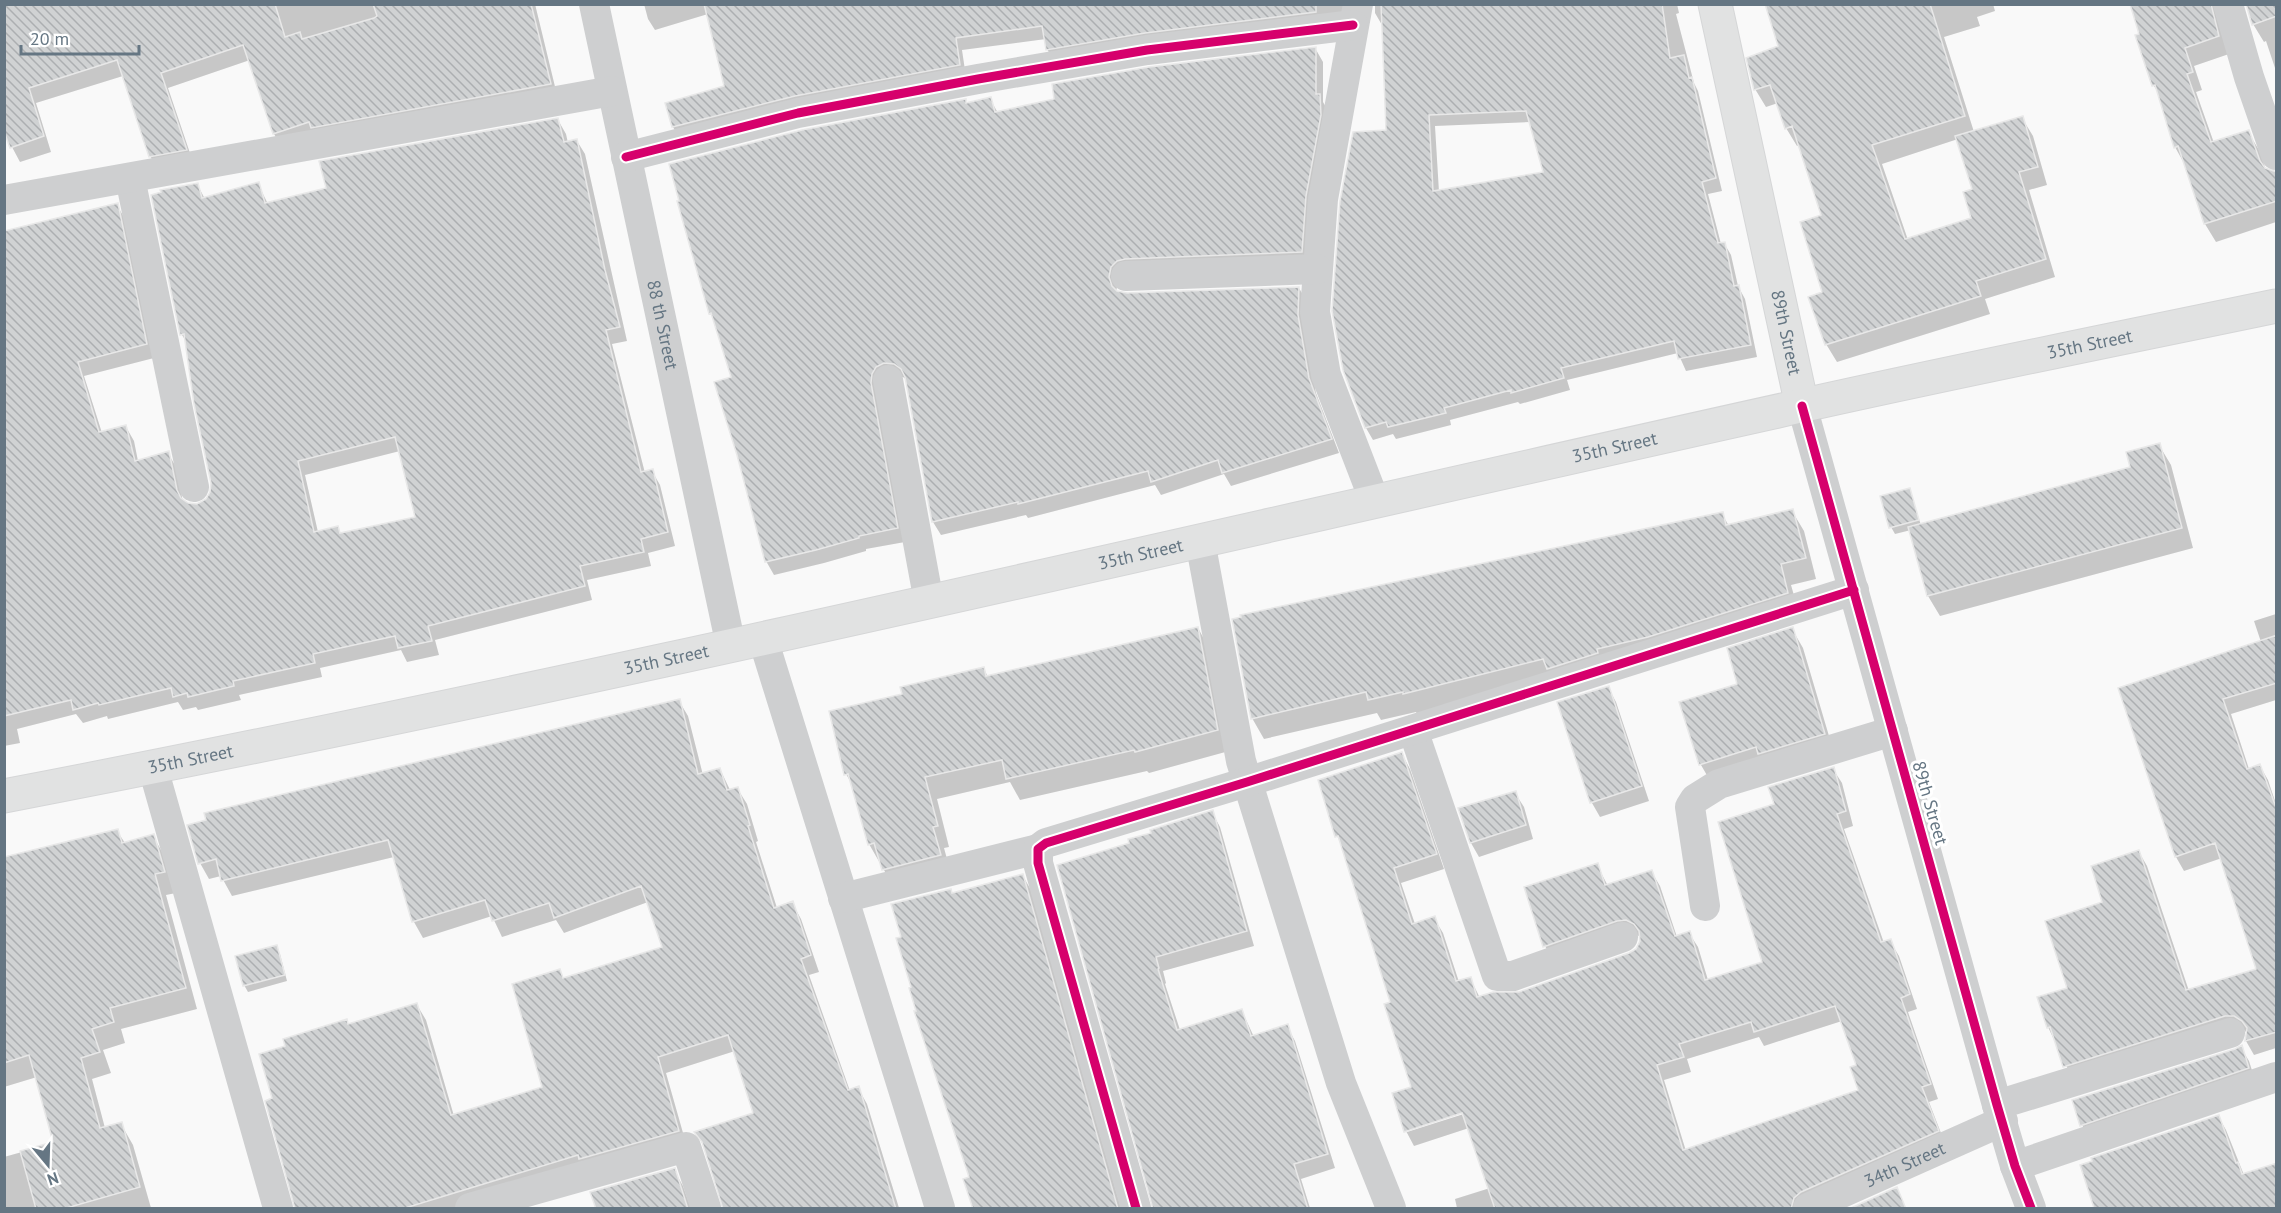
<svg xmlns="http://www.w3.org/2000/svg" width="2281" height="1213" viewBox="0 0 2281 1213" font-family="'PT Sans',sans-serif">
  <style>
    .shadow { fill: #0003; fill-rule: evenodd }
    .building { fill: url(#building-back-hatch); stroke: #e8e8e8; stroke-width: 1.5; fill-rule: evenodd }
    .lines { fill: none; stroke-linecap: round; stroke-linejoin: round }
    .secondary-casing { stroke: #d5d6d7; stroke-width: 35 }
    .minor { stroke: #cecfd0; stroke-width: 30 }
    .secondary { stroke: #e1e2e2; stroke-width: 33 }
    .cycleway-casing { stroke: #fff; stroke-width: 13 }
    .cycleway { stroke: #d6006c; stroke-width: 9 }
    .labels { text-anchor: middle; stroke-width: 6; stroke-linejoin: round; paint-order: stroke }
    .street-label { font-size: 18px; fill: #657683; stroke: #fff }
  </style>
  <defs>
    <pattern id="building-back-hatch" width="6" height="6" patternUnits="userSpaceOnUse" patternTransform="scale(1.5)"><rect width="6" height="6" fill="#d0d2d3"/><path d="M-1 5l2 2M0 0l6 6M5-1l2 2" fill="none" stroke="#acafb1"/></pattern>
  </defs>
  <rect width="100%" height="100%" fill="#f9f9f9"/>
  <path class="shadow" d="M4,4H535L558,99L283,149L274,134L250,60L168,88L194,165L159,171L150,156L123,76L36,103L51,152L20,162L12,147Z
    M644,4H1352L1346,21L1054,61L1047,49L1046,39L962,50L966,77L680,139L673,127L667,104L726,87L708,14L655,30L648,19Z
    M1375,4H1677L1679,13L1676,14L1694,83L1698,91L1722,191L1708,194L1721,244L1724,243L1731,255L1738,286L1745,299L1757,357L1686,371L1678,353L1567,380L1570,390L1520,404L1518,402L1450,420L1451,425L1396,439L1393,434L1373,440L1366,428L1344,370L1388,132L1382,25L1375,13ZM1530,122L1545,174L1439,192L1435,126Z
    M1768,4H1993L1995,11L1977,17L1980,26L1944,37L1974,132L2022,118L2033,136L2047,185L2029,190L2055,277L1985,299L1990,314L1837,362L1826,344L1822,216L1800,145L1797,146L1786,128L1778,103L1766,107L1755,89L1780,47ZM1958,139L1974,190L1973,219L1908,240L1882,164Z
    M2132,4H2276V71L2266,41L2264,42L2253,24L2248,7L2243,5L2229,54L2194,66L2202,90L2196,92L2214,143L2248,132L2259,150L2266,170L2276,173V222L2216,242L2205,224L2185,165L2175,147L2159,94L2154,86L2137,36L2141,35Z
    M1315,48L1323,62V102L1327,109L1309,266L1118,282L1116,292L1126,295L1299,288L1307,302L1305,330L1316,393L1339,453L1231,486L1224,474L1161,495L1155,485L1028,518L1026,515L941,535L933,522L907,380L903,377H893L905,542L866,549V551L824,563L774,575L766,561L733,378L715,322L710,313L965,101L967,104L990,99L998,113Z
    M558,120L566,134L568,143L577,141L585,154L627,341L612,344L645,473L652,471L660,485L675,546L648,553L651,566L587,580L592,600L435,640L439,655L407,662L401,650L320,668L322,677L239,695L241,700L198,710L196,707L183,710L178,702L108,719L107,716L83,723L76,714L17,729L20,743L4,746V232L117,205L125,219L154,358L84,376L102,433L126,427L134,441L138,461L168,453L176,467L183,502L188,505H197L207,501L212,492V483L187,343L182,335L153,196L197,184L205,199L258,184L268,204L327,189ZM400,451L417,518L341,534L338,528L318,532L305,475Z
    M2159,445L2171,465L2193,548L1940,616L1928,596L1911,530L1895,534L1891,527L1909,490L1921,525L2132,469Z
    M1792,511L1804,531L1816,579L1791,585L1799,613L1417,714L1416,712L1381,720L1377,713L1264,739L1252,718L1722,514L1729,526Z
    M2276,614V700L2231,714L2249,769L2260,766L2268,780L2276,804V1048L2254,1055L2246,1041L2247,1033L2244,1030L2073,1080L2048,1027L2069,989L2104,903L2139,852L2147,866L2189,991L2258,970L2222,858L2184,871L2176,857L2120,689L2261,642L2254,621Z
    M1198,628L1210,650L1229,751L1149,773L1147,771L1020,800L1010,782L937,799L949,847L944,848L952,877L896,891L869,844L854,788L846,774L904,695L984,669L988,677Z
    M1792,629L1803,648L1834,753L1712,784L1701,765L1681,703L1739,685Z
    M1608,687L1616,702L1649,801L1600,817L1592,803L1559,703Z
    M679,701L688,716L703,775L720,769L730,790L737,788L747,804L758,841L756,842L777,908L792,903L801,919L819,972L809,975L850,1091L858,1088L867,1104L899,1208H724L705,1148L696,1133L755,1113L735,1051L666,1073L687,1147L472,1208H296L274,1099L348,1025L417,1005L426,1020L454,1116L544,1088L560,971L564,979L664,948L648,902L564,933L556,920L502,937L492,916L423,938L414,922L394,857L232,896L221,876L209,879L200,863Z
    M1402,754L1410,769L1444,869L1401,883L1415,924L1434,918L1443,933L1459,982L1470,978L1480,998L1519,994L1629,955L1637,950L1641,937L1635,934L1553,961L1545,946L1597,865L1608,886L1651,871L1660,886L1677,937L1689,933L1698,947L1708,980L1764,963L1775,805L1833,769L1842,783L1853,826L1844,829L1884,943L1890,941L1899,956L1917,1009L1908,1012L1938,1099L1929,1102L1946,1146L1807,1208H1457L1455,1199L1490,1188L1469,1128L1414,1146L1406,1131L1412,1088L1392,1003L1343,847L1337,836ZM1842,1021L1858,1066L1860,1091L1686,1151L1664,1080L1691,1072L1687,1059L1759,1037L1764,1046ZM1469,1109L1470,1112L1407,1132V1129Z
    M1515,793L1524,807L1533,839L1479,857L1471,843Z
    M1212,812L1220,827L1254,946L1163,971L1166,983L1165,984L1180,1030L1242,1011L1254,1037L1287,1026L1295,1041L1335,1168L1301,1179L1310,1208H1154L1131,844L1152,834Z
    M117,831L125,843L153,836L165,857L176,893L166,895L197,1009L121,1029L125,1043L103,1050L111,1073L92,1079L105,1128L121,1124L133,1145L151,1208H4V1157L54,1143L37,1077L4,1087V859Z
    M1023,876L1031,890L1121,1208H973L971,1178L917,1012L903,938L953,894Z
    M276,947L280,954L287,981L248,992L244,985Z
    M2241,1048L2249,1061L2256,1083L2090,1139L2082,1125Z
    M2218,1116L2226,1130L2244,1175L2276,1208H2097L2094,1204Z
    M674,1170L683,1186L691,1208H598Z"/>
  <path class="building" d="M4,4H275L285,37L300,32L302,39L374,18L377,16L373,4H531L551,84L311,128L309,122L273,134L243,45L161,73L187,150L149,157L117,60L29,88L44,136L10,148L4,131Z
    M704,4H1316V12L1145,33L1046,50L1042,26L956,38L960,65L795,96L672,127L665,103L724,86Z
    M1381,4H1662L1670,58L1684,55L1689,78L1692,77L1716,178L1702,182L1718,243L1725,242L1734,286L1739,285L1751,345L1678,359L1674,341L1561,368L1564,378L1511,393V390L1444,408L1446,413L1388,427L1386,422L1365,428L1343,370L1332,311L1340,201L1353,132L1386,130ZM1526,111L1543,172L1433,191L1429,115Z
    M1765,4H1930L1965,116L1872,145L1905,239L1971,218L1963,192L1972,189L1955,136L2023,116L2038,167L2019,172L2046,259L1976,281L1981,296L1825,345L1808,297L1822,292L1800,222L1821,215L1792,126L1785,129L1770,85L1754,90L1746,58L1778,46Z
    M2130,4H2211L2219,36L2185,48L2193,72L2187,74L2211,142L2249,130L2260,161L2265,168L2277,172V201L2204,224L2178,146L2174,148L2155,85L2152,86L2135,35L2139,34Z
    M2246,4H2277V16L2252,25Z
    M1316,47V94H1320L1321,115L1306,196L1302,252L1125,259L1117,261L1111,267L1109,277L1112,286L1117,291L1127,293L1299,287L1298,315L1309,378L1332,439L1222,473L1218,460L1151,482L1148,471L1018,504V502L932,522L905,377L901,369L894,364L884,363L876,367L872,374L871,383L898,528L859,536V538L816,550L765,562L737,455L714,382L731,377L711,313L709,314L677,201H679L669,164L802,130L966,99V103L991,97L995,112L1054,99L1052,84L1149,67Z
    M558,118L564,142L577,139L605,270L620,327L606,330L641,472L653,469L668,532L641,539L644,552L580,566L585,586L428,626L432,641L398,648L395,636L313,654L315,663L233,681L234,686L188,697L187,693L173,697L171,688L99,705L98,703L73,710L71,700L4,716V231L118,203L147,344L78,362L99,432L126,425L135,461L169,451L177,490L181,498L188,503L197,504L206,499L210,492L211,483L194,404L184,334L180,335L151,195L161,192L160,190L198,183L202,198L259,182L265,203L326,188L319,161ZM395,437L415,517L340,533L338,526L314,532L298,461Z
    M2160,443L2182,528L1927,596L1908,527L2130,467L2126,452Z
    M1910,488L1919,520L1889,528L1880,496Z
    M1793,509L1806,558L1781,564L1788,593L1648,637L1597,649L1598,653L1547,669L1543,659L1403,694V692L1368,700L1366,692L1251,719L1232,619L1241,617L1240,615L1723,512L1726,525Z
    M1198,627L1218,730L1135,752L1134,750L1006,779L1002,760L925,777L938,826L933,827L941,855L882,870L874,843L868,845L848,774L844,775L829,711L902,694L900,687L984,667L986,676Z
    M1793,627L1825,734L1758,754L1756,747L1699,765L1679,702L1737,684L1727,648Z
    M2277,635V683L2223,699L2247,769L2260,764L2277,810V1032L2245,1041L2247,1028L2242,1021L2234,1016H2225L2063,1067L2050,1027L2047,1028L2037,997L2067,988L2045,921L2102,902L2091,866L2139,850L2186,990L2256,969L2215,843L2175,857L2118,688Z
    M1609,686L1642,786L1590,803L1557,702Z
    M680,699L698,774L720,768L727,790L738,787L750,825L748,826L774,908L793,901L811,955L801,959L848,1090L859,1086L896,1209H723L702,1142L694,1132L753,1113L728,1035L658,1057L679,1131L579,1159L578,1155L402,1209H295L265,1101L272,1098L259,1054L285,1046L283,1039L347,1019L348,1024L417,1003L451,1115L542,1087L512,984L560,969L563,978L662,947L641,886L554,918L549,903L492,921L485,900L412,922L388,840L221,881L216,859L198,864L187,825L206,820L204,813Z
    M1402,752L1437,854L1394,868L1412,924L1435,916L1456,981L1471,977L1477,997L1493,992H1519L1629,953L1636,949L1640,941L1639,931L1634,924L1626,920L1617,921L1543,947L1524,887L1598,863L1605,885L1652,870L1675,936L1690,931L1705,980L1762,962L1718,822L1774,804L1768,787L1834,767L1846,811L1837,814L1881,942L1891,939L1910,994L1901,998L1931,1084L1922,1087L1939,1131L1801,1192L1794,1198L1791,1209H1495L1462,1113L1404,1132L1392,1093L1411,1087L1384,1004L1390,1002L1338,836L1335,837L1318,780ZM1835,1006L1856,1065L1850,1067L1858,1090L1683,1150L1657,1065L1684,1057L1679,1044L1751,1022L1754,1032Z
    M1516,791L1526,825L1470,843L1458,808Z
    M1213,810L1247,931L1156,957L1159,968L1158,969L1177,1030L1242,1009L1251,1036L1288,1024L1328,1154L1294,1164L1308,1209H1153L1057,865L1129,843L1128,839L1151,833L1150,830Z
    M118,829L122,843L154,834L165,872L155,874L186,988L110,1008L114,1022L92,1029L100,1052L81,1058L100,1128L122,1122L140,1187L63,1209H36L20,1151L53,1142L29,1055L4,1063V857Z
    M1023,874L1118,1209H973L963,1179L969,1177L914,1011H916L909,988L911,987L896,938L901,937L891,904L951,889L952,893Z
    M277,945L285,975L243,986L235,956Z
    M2242,1045L2249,1068L2080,1126L2072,1100L2235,1049Z
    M2219,1115L2236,1163L2238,1162L2242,1174L2277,1163V1209L2094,1208L2080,1165L2092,1161L2091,1158Z
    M675,1168L688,1209H596L590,1192Z
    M1897,1187L1906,1209H1849Z"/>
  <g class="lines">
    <g class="secondary-casing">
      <g id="secondary">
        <path id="s3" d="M1715,4L1802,406"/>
        <path id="s4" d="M4,796C605,681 1200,539 1796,407C1956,371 2117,339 2276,306"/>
      </g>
    </g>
    <g class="minor">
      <path id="s1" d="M594,4L731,646"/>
      <path d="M1358,4L1323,199L1315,312L1326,375L1375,502"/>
      <path d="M2228,4L2249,77L2276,155"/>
      <path d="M626,157L798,113L978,79L1147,50L1353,25"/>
      <path d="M130,178L194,487"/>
      <path d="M4,200L612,91"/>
      <path d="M1126,276L1317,269"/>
      <path d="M888,380L929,602"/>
      <path d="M1802,406L1997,1105L2015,1166L2031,1208"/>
      <path d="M1200,541L1241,761L1341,1083L1391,1208"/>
      <path d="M763,639L940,1208"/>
      <path d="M1413,730L1497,976H1513L1623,937"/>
      <path d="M153,768L278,1208"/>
      <path d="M843,898L1038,849"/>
      <path d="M1705,906L1690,807L1695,799L1719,784L1893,731"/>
      <path d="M1997,1105L2230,1033"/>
      <path d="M2015,1166L2276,1077"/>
      <path d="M470,1208L686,1147L706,1208"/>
      <path d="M1136,1208L1038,863V849L1046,843L1247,782L1854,590"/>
      <path id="s2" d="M1808,1208L2003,1121"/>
    </g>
    <use href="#secondary" class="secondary"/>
    <g class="cycleway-casing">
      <path id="cycleway" d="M626,157L798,113L978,79L1147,50L1353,25
        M1802,406L1997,1105L2015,1166L2031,1208
        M1136,1208L1038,863V849L1046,843L1247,782L1854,590"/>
    </g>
    <use href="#cycleway" class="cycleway"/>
  </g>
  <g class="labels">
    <g class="street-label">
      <text dy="6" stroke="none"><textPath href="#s1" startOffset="328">88 th Street</textPath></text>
      <text dy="6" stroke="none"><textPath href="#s3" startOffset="336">89th Street</textPath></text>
      <text dy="6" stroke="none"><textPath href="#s4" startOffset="2134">35th Street</textPath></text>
      <text dy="6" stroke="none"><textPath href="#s4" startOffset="1648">35th Street</textPath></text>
      <text dy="6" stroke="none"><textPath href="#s4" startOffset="1162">35th Street</textPath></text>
      <text dy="6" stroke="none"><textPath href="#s4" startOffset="676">35th Street</textPath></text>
      <text dy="6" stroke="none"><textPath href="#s4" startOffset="190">35th Street</textPath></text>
      <text transform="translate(1930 803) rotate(74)" y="6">89th Street</text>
      <text dy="6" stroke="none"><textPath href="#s2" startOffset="106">34th Street</textPath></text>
    </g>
  </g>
  <rect width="2281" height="1213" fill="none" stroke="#657683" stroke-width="12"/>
  <g transform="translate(48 1165) rotate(161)" stroke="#ffffff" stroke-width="4.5" paint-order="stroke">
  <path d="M0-4.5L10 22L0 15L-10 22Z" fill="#657683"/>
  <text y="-9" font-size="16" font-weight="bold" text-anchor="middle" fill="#657683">N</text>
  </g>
  <path d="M21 45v9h118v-9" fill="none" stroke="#657683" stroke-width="3"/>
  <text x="30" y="45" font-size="18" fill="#657683" stroke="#ffffff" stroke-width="4.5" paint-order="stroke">20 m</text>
</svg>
